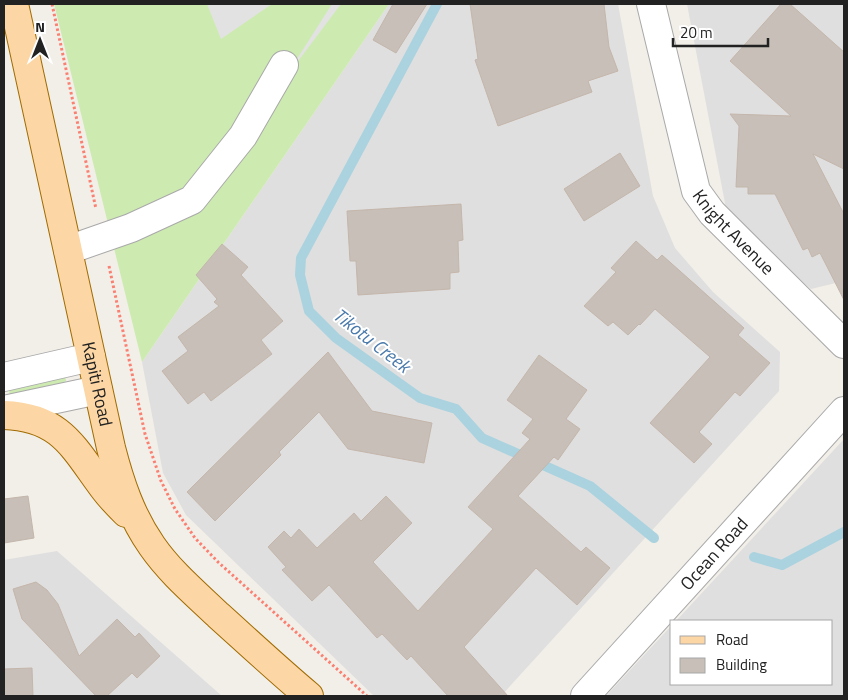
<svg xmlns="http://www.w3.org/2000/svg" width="848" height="700" viewBox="0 0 848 700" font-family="'Titillium Web',sans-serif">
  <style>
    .residential { fill: #e0dfdf }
    .grass { fill: #cdebb0 }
    .parking { fill: #e2e2e2 }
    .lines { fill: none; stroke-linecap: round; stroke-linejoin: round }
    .stream { stroke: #aad3df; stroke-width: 10 }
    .building { fill: #c7bfb8; stroke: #c4b6ab }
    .minor-casing { stroke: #a9a9a9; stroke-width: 30 }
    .major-casing { stroke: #a06b00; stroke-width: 30 }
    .path { stroke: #fa8072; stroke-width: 3; stroke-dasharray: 2.5 2.5; stroke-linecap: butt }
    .minor { stroke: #fff; stroke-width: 28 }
    .major { stroke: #fcd6a4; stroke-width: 28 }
    .labels { text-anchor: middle; stroke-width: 4; stroke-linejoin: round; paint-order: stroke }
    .street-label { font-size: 18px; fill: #222; stroke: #fff }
    .water-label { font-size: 19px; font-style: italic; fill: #4a7aab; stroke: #fff }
  </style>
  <rect width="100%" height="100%" fill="#f2efe9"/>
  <path class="residential" d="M389,4H618L653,196L675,248L713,292L780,352L779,391L501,696H374L186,515L163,473L142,362Z
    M687,4H844V281L811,289L728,219Z
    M844,439V696H606L672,625V684H832V621H676Z
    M57,551L222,696H4V560Z"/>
  <path class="grass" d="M54,4H389L142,362Z
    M65,374L66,381L54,387L10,396L8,386Z"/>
  <path class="parking" d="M207,4H272L221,39Z
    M332,4H341L283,81Z"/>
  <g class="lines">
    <path class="stream" d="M437,4L301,258L300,275L309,311L336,338L420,398L456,409L482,438L590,486L654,538
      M754,557L782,565L844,532"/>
  </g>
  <path class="building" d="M393,4H427L396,53L373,40Z
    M470,4H604L609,47L618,71L588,81L592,92L498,126L475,60L478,59Z
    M781,4H790L844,52V169L813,154L844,214V300L820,253L812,257L808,248L803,250L775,194H748V187H736L739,126L730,114L791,116L730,61Z
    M620,153L640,186L584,221L564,189Z
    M461,204L463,240L458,241L459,272L450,273V289L358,295L356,261H350L347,211Z
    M636,241L657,260L662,255L744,328L738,335L770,363L740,396L735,392L699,432L712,444L694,463L650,423L710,357L655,309L640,325L639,324L628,335L613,322L608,326L584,306L616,272L611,268Z
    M222,244L248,267L241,275L283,321L261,340L272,354L211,401L204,392L188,404L162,371L188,351L178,337L219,306L214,302L217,299L196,275Z
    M328,352L372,411L432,423L424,463L348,449L319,412L279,452L281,455L215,521L187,492Z
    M539,355L587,390L566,419L580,429L558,460L554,457L518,496L581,552L586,547L610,568L577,605L536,568L464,647L508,696H448L411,656L407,660L382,634L377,638L329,585L312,601L282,570L286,567L268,547L284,531L291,538L299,529L317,548L354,513L361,521L386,496L412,523L373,562L418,611L493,529L468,507L530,439L522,433L533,419L507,400Z
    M28,496L34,538L4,543V499Z
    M36,582L47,590L58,604L79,656L117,619L135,637L139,633L160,656L137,678L132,673L107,696H96L22,619L13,589Z
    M32,668L33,696H4V669Z"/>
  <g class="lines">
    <g class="minor-casing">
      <g id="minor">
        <path id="s1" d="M651,4L696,191L712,213L844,344"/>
        <path d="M68,250L131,228L192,200L243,136L284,65"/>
        <path d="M4,377L91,357"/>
        <path d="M4,410L98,390"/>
        <path id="s2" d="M585,696L844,411"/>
      </g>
    </g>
    <g class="major-casing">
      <g id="major">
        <path id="s3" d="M14,4L111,448C120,483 131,516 152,546C170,572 195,593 218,615C248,642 278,670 309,696"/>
        <path d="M4,415C62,417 74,449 105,490C111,498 119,506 126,513"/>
      </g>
    </g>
    <path class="path" d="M52,4L96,209
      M109,266L145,434L161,481L175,509L195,538L218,562L367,696"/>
    <use href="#minor" class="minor"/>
    <use href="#major" class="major"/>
  </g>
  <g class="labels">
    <g class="street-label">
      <text dy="6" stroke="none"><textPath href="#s1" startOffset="248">Knight Avenue</textPath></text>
      <text dy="6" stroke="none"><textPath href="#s3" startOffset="389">Kapiti Road</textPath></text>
      <text dy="6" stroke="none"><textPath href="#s2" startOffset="192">Ocean Road</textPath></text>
    </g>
    <g class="water-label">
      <text transform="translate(372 340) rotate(38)" y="7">Tikotu Creek</text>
    </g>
  </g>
  <rect width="848" height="700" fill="none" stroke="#222222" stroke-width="10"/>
  <rect x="670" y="620" width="162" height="65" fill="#ffffff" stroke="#a7a7a7"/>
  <rect x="680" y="636" width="25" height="8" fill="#fcd6a4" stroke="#a7a7a7"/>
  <text x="716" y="645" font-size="15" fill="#222222">Road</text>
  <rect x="680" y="658" width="25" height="15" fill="#c7bfb8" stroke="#a7a7a7"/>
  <text x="716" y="670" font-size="15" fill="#222222">Building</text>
  <g transform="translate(40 40)" stroke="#ffffff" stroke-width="4" paint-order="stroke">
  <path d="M0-4L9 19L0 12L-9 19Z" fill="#222222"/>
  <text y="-8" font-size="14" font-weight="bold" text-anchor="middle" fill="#222222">N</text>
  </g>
  <path d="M673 38v8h95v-8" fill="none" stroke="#222222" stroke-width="2.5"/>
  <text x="680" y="38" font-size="15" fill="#222222" stroke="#ffffff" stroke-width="4" paint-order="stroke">20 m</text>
</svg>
